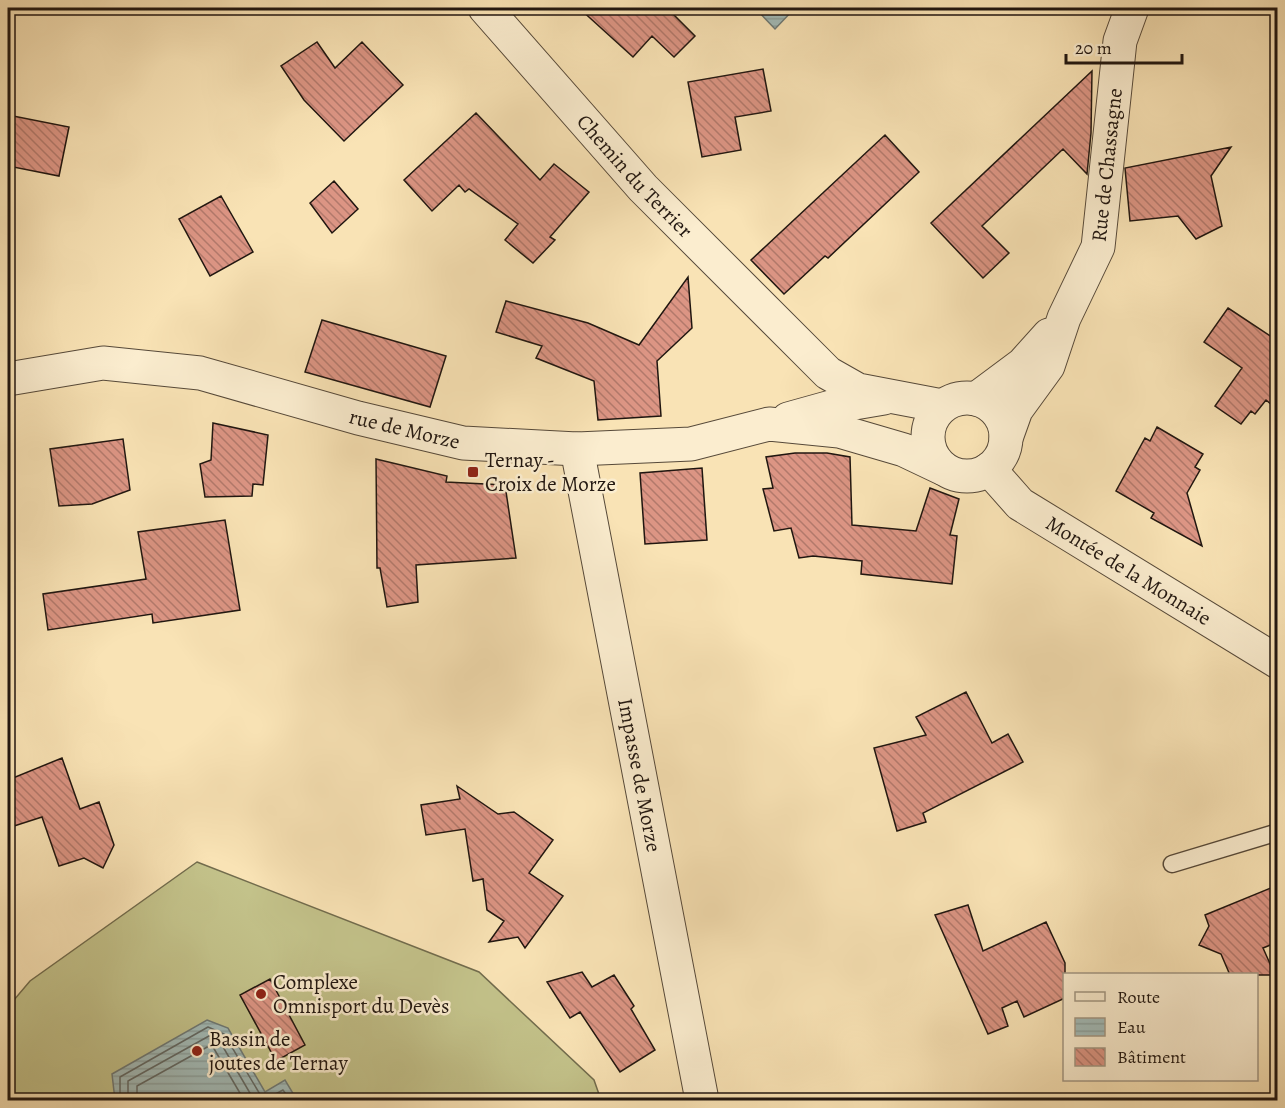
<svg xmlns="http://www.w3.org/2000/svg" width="1285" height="1108" viewBox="0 0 1285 1108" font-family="Alegreya,serif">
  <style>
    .grass { fill: #c3c28a; stroke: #726c4d; stroke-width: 1.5 }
    .water { fill: url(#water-rules); stroke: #6e7975; stroke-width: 1.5 }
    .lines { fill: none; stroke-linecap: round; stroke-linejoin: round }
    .shore { stroke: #616864; stroke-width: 1.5 }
    .building { fill: url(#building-back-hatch); stroke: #201610; stroke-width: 1.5 }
    .service-casing { stroke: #564939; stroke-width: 19 }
    .minor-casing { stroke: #564939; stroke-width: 35 }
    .service { stroke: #fbedcf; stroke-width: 16 }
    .minor { stroke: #fbedcf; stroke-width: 33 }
    .poi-dot { fill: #8f2418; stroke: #fbedcf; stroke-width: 2 }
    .labels { text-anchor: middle; stroke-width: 5; stroke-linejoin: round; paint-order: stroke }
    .street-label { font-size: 21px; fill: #201610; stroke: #fbedcf }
    .poi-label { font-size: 21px; fill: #201610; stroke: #fbedcf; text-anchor: start }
  </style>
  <defs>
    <pattern id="water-rules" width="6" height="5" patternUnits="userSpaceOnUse" patternTransform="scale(1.5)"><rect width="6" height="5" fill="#a2bbb8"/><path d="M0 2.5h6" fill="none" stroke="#8ba09d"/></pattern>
    <pattern id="building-back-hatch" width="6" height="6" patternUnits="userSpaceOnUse" patternTransform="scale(1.5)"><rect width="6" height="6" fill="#dc9584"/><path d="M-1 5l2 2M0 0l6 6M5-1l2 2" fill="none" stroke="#b2796b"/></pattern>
  </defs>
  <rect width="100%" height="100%" fill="#f9e3b5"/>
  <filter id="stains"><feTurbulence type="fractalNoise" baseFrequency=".00333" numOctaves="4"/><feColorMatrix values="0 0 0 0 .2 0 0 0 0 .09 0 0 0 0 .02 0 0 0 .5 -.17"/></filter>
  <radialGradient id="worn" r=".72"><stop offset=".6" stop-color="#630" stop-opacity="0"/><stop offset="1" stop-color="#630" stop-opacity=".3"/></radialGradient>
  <path class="grass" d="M197,862L479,972L594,1080L601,1100H8V1007L30,981Z"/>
  <path class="water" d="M755,8H795L775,29Z
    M207,1020L228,1028L265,1092L285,1080L297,1100H115L112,1074Z"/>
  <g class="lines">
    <path class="shore" d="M120,1100V1077L208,1027L224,1034L261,1096L268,1098L283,1090L290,1100
      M128,1100V1081L209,1036L219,1040L254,1100
      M137,1100V1086L209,1046L213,1047L244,1100"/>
  </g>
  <path class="building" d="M579,8H677L672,13L695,36L674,57L652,36L633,57Z
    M317,42L335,68L362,42L403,85L344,141L304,100L281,66Z
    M763,69L771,111L735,117L741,150L702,157L688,82Z
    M1092,71L1091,133L1087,174L1063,149L982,226L1009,253L983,278L931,223Z
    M476,113L540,180L554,164L589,192L550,237L555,240L533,263L505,240L518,224L469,189L465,192L459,185L432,211L404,180Z
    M8,115L69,127L59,176L8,166Z
    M885,135L919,172L828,258L825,256L784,294L751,260Z
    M1231,147L1211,176L1222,226L1196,239L1178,216L1130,221L1125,168Z
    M334,181L358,209L332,233L310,203Z
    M221,196L253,252L210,276L179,219Z
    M688,277L692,328L657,361L661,416L598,420L594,381L536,358L542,346L496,332L506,301L588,323L639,345Z
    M1228,308L1278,341L1277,409L1266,400L1255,414L1251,411L1241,424L1215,406L1242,368L1204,342Z
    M322,320L446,356L430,407L305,372Z
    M213,423L268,435L263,485L253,484L252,496L205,497L200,464L211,460Z
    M1157,427L1203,454L1195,467L1200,470L1187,493L1202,546L1151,518L1154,513L1116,491L1145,438L1150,441Z
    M123,439L130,490L92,504L59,506L50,449Z
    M795,453H827L850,457L852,525L916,531L930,488L959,499L950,535L957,536L952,584L861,574L862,561L813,556L799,558L791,528L774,531L763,489L773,488L766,457Z
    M376,459L447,476L446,482L505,485L516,558L416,565L418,602L387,607L380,568H377Z
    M702,468L707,540L645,544L640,473Z
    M225,520L240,610L153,623L152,614L48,630L43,594L146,579L138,532Z
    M966,692L992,743L1008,734L1023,762L923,813L926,822L897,831L874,748L926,735L916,717Z
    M62,758L80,809L99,802L114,845L103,868L84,858L59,866L42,817L8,828V780Z
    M457,786L498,814L514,812L553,840L529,873L563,896L525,948L518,937L489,942L504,921L487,910L483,879L473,881L465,829L426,835L421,805L460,799Z
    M1278,885V942L1263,948L1275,975H1230L1221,954L1199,945L1209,926L1205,915Z
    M968,905L983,951L1046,922L1065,963V998L1024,1017L1017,1001L1002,1008L1008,1026L988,1034L935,915Z
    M582,972L592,987L614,975L634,1006L631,1009L655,1050L620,1072L580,1012L570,1018L547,982Z
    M270,979L305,1045L276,1061L240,995Z"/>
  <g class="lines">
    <g class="service-casing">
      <path id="service" d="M1172,864L1278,832"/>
    </g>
    <g class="minor-casing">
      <g id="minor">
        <path id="s1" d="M485,8L643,188L828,373L858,390L942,406"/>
        <path id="s2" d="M8,379L103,363L200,373L358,418L463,443L577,449L691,444L769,424L839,431L904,450L944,469"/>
        <circle cx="967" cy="437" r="39"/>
        <path d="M976,399L1023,364L1049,335"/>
        <path d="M788,419L831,407L884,398"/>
        <path id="s3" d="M1006,438L1016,410L1048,366L1064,318L1098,247L1120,41L1132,8"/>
        <path id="s4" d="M577,449L702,1100"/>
        <path id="s5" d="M989,469L1020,504L1278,662"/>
      </g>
    </g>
    <use href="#service" class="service"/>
    <use href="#minor" class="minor"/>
  </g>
  <g class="poi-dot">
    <rect x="467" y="466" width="12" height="12" rx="3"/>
    <circle cx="261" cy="994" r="6"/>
    <circle cx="197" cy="1051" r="6"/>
  </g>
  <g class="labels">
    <g class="street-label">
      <text dy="7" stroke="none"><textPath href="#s3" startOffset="296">Rue de Chassagne</textPath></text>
      <text dy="7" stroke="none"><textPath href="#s1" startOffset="225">Chemin du Terrier</textPath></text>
      <text dy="7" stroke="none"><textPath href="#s2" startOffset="406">rue de Morze</textPath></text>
      <text dy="7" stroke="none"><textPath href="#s5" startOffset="174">Montée de la Monnaie</textPath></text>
      <text dy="7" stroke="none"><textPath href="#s4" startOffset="332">Impasse de Morze</textPath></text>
    </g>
    <g class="poi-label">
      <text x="485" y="467">Ternay -<tspan x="485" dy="24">Croix de Morze</tspan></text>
      <text x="273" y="989">Complexe<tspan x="273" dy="24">Omnisport du Devès</tspan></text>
      <text x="209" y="1046">Bassin de<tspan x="209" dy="24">joutes de Ternay</tspan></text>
    </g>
  </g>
  <rect width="1285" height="1108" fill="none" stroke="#f9e3b5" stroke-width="30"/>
  <rect x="9" y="9" width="1267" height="1090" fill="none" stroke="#201610" stroke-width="3"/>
  <rect x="15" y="15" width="1255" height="1078" fill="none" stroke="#201610" stroke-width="1.5"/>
  <rect x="1063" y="973" width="195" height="108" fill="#fbedcf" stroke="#a39783" stroke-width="1.5"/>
  <rect x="1075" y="992" width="30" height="9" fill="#fbedcf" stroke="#a39783" stroke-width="1.5"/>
  <text x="1117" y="1003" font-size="18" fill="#201610">Route</text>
  <rect x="1075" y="1018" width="30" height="18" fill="url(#water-rules)" stroke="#a39783" stroke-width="1.5"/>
  <text x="1117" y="1033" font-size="18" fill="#201610">Eau</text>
  <rect x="1075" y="1048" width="30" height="18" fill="url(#building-back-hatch)" stroke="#a39783" stroke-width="1.5"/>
  <text x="1117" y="1063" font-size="18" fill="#201610">Bâtiment</text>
  <path d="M1066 54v9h116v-9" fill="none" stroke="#201610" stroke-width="3"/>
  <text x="1075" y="54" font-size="18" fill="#201610" stroke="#fbedcf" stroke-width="4.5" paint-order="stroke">20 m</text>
  <rect width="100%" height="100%" filter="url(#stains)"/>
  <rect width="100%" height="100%" fill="url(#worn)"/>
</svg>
